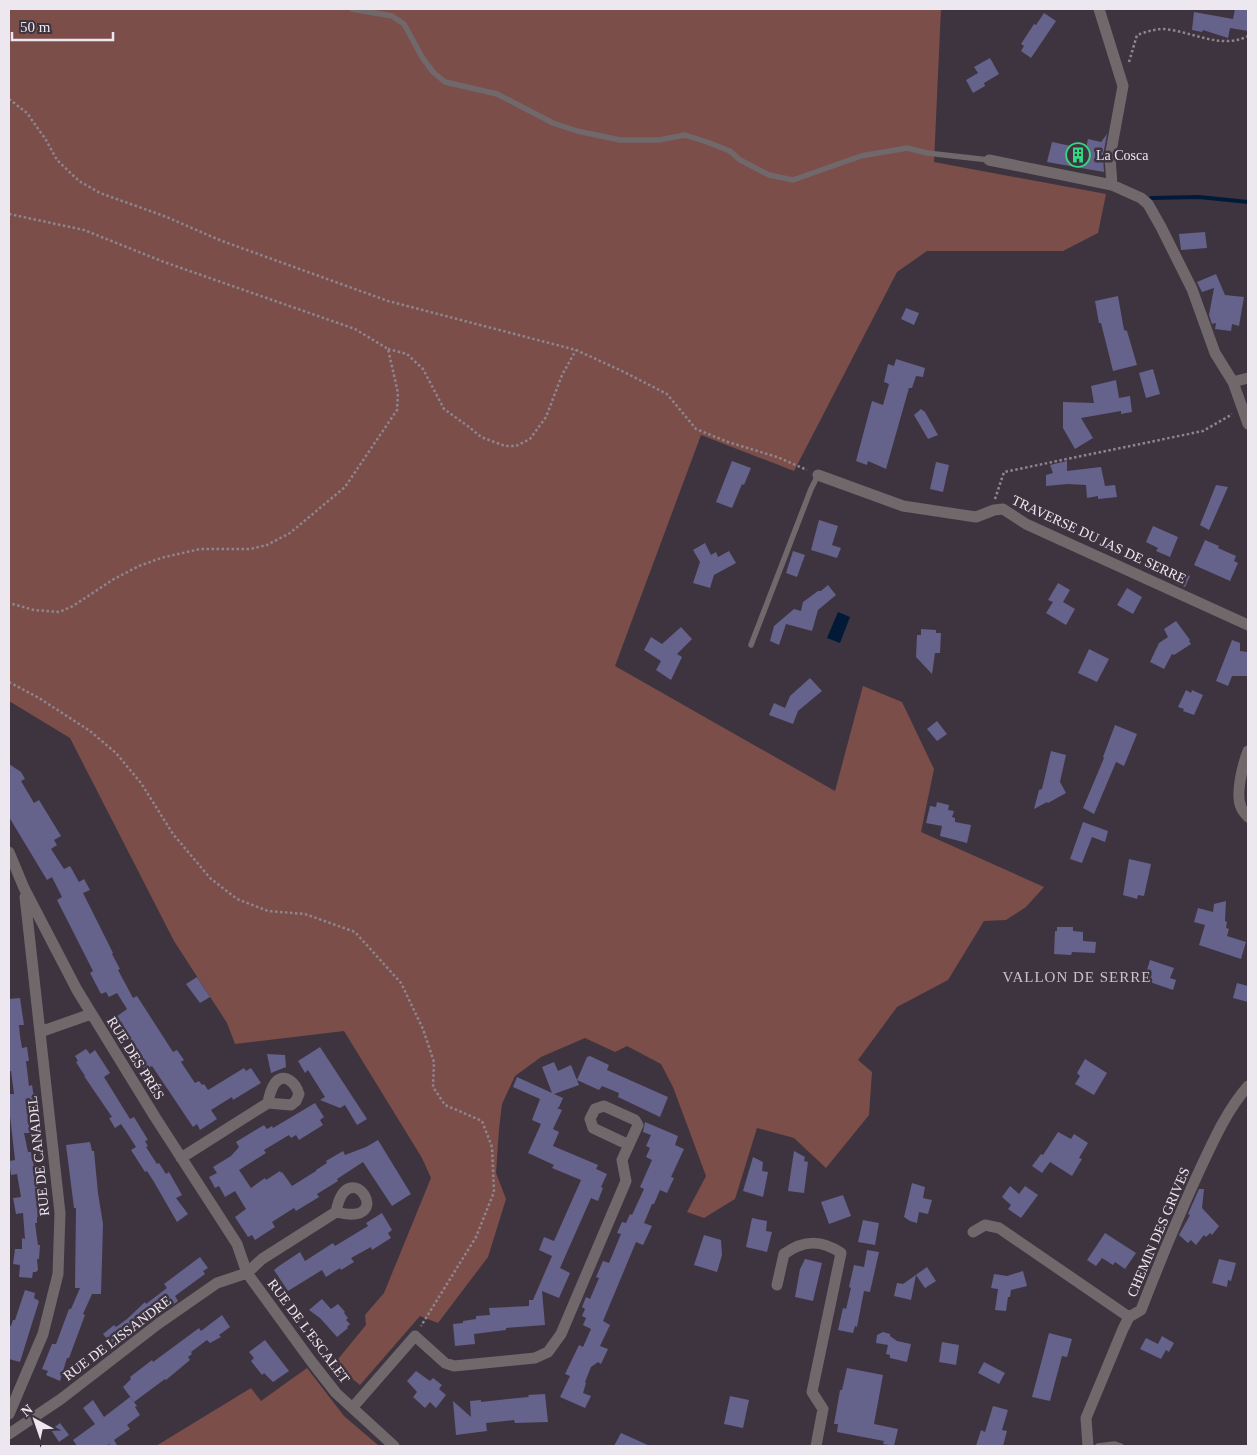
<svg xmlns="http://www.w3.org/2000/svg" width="1257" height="1455" viewBox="0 0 1257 1455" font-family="'Times New Roman',serif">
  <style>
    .green { fill: #7b4e49 }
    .water { fill: #021a38 }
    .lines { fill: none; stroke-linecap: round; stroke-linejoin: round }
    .stream { stroke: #021a38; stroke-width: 4 }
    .building { fill: #65628b }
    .path { stroke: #8d858f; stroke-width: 2.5; stroke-dasharray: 2.5 2.5; stroke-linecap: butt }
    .lane { stroke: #71686b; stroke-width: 5.5 }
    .street { stroke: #71686b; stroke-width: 11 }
    .labels { text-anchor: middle; stroke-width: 5; stroke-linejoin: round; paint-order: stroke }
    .poi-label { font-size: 14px; fill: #ede7ef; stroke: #3e3440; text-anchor: start }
    .street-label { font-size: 14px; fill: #ede7ef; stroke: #3e3440 }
    .neighbourhood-label { font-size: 15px; letter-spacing: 1px; fill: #ccbfcf; stroke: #3e3440 }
  </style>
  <rect width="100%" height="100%" fill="#3e3440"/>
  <path class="green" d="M9,9H941L934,162L1106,194L1098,233L1063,251H927L897,272L794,471L701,435L615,666L835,791L863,686L902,702L934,769L921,832L1044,887L1026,907L1006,920L984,921L948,980L897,1007L858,1060L872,1072L869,1115L826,1168L794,1138L757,1128L735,1199L704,1218L687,1212L706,1176L673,1087L661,1064L627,1046L615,1052L585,1038L541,1057L515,1076L502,1104L499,1129L496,1173L506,1199L488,1257L438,1323L420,1316L360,1385L334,1364L366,1325L365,1315L384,1293L431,1178L422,1158L344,1031L235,1044L227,1023L174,941L70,738L9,701Z
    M307,1368L344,1416L379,1446H156L251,1388L261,1401Z"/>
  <path class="water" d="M838,612L850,617L840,643L827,638Z"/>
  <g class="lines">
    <path class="stream" d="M1151,198L1199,197L1248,202"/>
  </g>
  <path class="building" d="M1235,9H1248V31L1230,28L1228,38L1203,30L1202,32L1192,30L1194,12L1233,19Z
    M1044,13L1056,21L1031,58L1021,51L1024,46L1021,44L1034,24L1036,25Z
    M990,58L999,74L984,83L985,86L973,93L966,80L978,73L974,67Z
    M1107,134L1103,156L1104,172L1047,162L1052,142L1076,147V145L1086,148L1088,139L1101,142Z
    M1205,232L1207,248L1181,250L1179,234Z
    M1216,274L1225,295L1244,297L1239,326L1232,324L1231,331L1215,329L1216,323L1212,324L1209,315L1214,288L1202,292L1197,282Z
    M1118,296L1124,330L1127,331L1137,365L1113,371L1101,323H1099L1095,301Z
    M906,308L919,313L914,325L901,319Z
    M896,359L925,368L923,377L916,376L912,388H909L886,469L868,461L867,465L856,461L872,401L883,405L889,384L884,382L888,364L894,366Z
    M1153,369L1160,394L1146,398L1139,373Z
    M1116,380L1119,398L1130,396L1132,412L1121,414V411L1081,418L1093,438L1075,449L1063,428V402L1094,403L1091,386Z
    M921,409L925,412L938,435L928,439L914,415Z
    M732,461L751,468L744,485L742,484L732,508L716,502Z
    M1067,461V471L1101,467L1105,486L1115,485L1117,497L1098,499V496L1087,498L1086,485L1068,484L1046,486V475L1053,473L1050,465Z
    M936,462L949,465L943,492L930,489Z
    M1216,485L1228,487L1209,530L1200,525Z
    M819,520L838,526L832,545L841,548L837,558L811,550Z
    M1153,526L1178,537L1170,557L1156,551L1158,548L1146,542Z
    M1205,540L1219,546L1218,548L1236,556L1234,561L1238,563L1230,581L1194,565Z
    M705,543L711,555L716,552L718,557L729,551L736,563L714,575L710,588L693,583L700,562L693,550Z
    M793,551L805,555L797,577L786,573Z
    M1180,571L1190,576L1185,587L1175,583Z
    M1058,583L1070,590L1063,602L1075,609L1066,625L1046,613L1053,602L1048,600Z
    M828,585L836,595L818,610L812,631L786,624L779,645L770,641L774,626L794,609L801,611L803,602L818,591H821Z
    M1127,588L1142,597L1133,614L1117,605Z
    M1176,621L1190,640L1189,641L1191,644L1174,655L1172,654L1164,669L1150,662L1159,643L1168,637L1164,629Z
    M681,627L692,639L677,654L682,657L671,680L656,670L661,661L644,650L651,637L662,644Z
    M921,629L936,630V633H941L940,653H935L932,674L916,657L917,635H921Z
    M1232,640L1240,643V651L1248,652V676H1232L1228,686L1216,681Z
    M1089,649L1109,659L1097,682L1078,673Z
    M810,678L822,691L798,711L793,724L769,715L774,703L785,708L790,696Z
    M1186,690L1191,693L1192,690L1203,695L1194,715L1183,711L1184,709L1178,707Z
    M937,721L947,734L937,741L927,729Z
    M1115,725L1137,734L1124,766L1116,762L1094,814L1083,808L1104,758L1103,757Z
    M1051,751L1066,755L1060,782L1066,793L1048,803L1047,802L1034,809L1039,790L1042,789Z
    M9,764L21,772L25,779L21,781L34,803L39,800L61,836L54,840L57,845L51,849L64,869L70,866L79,882L84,879L90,890L83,893L113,953L112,954L120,969L118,970L133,998L137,996L173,1052L177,1050L184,1060L181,1062L195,1083L199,1081L202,1085L204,1084L208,1090L244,1068L246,1071L251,1068L261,1083L233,1100L232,1097L211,1110L217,1119L200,1130L197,1124L193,1127L152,1066L145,1070L139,1060L142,1057L129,1037L128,1036L124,1038L119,1029L122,1027L116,1017L127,1009L117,993L109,997L106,992L101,994L90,973L93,971L57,900L62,897L52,877L47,880L9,817Z
    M937,802L949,805L948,810L954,811L952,817L955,818V822L971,825L967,843L940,836L942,826L926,823L930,806L936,807Z
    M1083,822L1108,831L1105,842L1092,837L1082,863L1070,859Z
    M1129,859L1151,864L1144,896L1138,895L1137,899L1123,895Z
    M1226,901L1225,921L1227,922L1226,928L1229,929L1227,936L1246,942L1241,959L1199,945L1205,925L1194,922L1198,908L1213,912L1214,904Z
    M1057,927H1073V931L1083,932V941L1096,942L1095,953L1072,952L1071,955L1054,954L1055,931H1057Z
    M1150,960L1174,968L1170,978L1176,980L1173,990L1144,980Z
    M197,977L210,997L200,1003L186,984Z
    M1237,983L1248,986V1002L1233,998Z
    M20,998L24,1025H19L20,1036L22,1048L27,1047L29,1061H26L29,1086L32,1085L36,1111L30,1112L31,1119H28L30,1133H24L28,1152H31L35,1171L41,1214H39V1217H37V1223H35L38,1245H40L39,1259H37L38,1270L36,1272H33L32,1278L19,1277L20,1265L13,1264L15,1249H22V1238L25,1239L23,1213L16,1214L13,1198L21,1197L17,1174L11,1175L9,1161L15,1160L9,1107V1094H14L11,1071H9V999Z
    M320,1047L367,1119L357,1125L345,1105L340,1108L320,1100L325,1097L308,1070L305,1073L298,1061Z
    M86,1049L90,1054L95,1050L110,1073L104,1077L130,1119L134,1117L148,1140L145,1141L148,1146L146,1147L157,1164L159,1163L166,1174L169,1172L182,1195L176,1198L188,1214L177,1222L154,1182L147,1171L145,1172L131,1150L136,1147L129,1136L121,1124L115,1128L109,1118L112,1117L84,1076H85L76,1062L78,1061L75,1056Z
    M267,1054L285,1055L286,1067L271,1073Z
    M590,1056L609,1065L607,1070L668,1097L660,1117L618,1097L619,1093L602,1086L599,1090L577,1080L587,1057Z
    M1085,1059L1107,1073L1094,1095L1075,1084L1080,1076L1077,1073Z
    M554,1062L558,1071L571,1065L579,1085L554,1094L563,1098L559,1107L557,1108L562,1110L553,1129L559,1132L553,1146L598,1165L596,1169L607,1174L601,1187L603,1188L598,1201L591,1198L560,1268L570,1273L559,1298L542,1291L545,1325L506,1328V1330L474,1334L475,1344L455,1346L453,1324L463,1323V1321L476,1319V1316L490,1315L489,1308L529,1306V1300H533L552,1256L539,1250L544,1237L554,1241L581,1180L552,1168L554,1165L528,1153L541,1124L532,1120L540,1099L513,1087L517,1077L552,1093L542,1067Z
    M315,1103L324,1117L320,1120L323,1125L299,1140L296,1135L291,1138L289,1135L264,1150L266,1153L239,1170L251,1188L265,1178L266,1180L280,1171L281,1173L282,1172L292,1186L316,1171V1170L327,1163L326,1161L343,1151L345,1155L366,1147L378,1140L411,1194L392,1206L363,1162L337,1179L338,1181L317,1194L319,1197L296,1211L294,1208L272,1222L275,1227L255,1240L252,1235L248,1237L235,1217L246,1209L235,1191L225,1197L219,1186L215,1188L209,1177L217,1173L213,1167L231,1156L239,1147L236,1142L264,1125L267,1129L272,1126L273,1128Z
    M645,1122L678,1136L675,1145L684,1149L671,1177L674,1178L667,1193L660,1190L654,1204H652L644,1223L652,1226L643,1245L636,1242L603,1321L610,1325L600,1346L608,1349L601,1364L598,1362L591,1367L585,1382L586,1383L583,1393L591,1396L585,1408L560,1397L570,1376L565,1374L579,1345L583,1347L591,1329L583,1325L586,1318L582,1316L585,1309L582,1307L586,1297L590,1299L599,1278L596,1277L603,1261L609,1263L621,1234L617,1233L622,1222L626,1223L630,1214L632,1215L644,1189L640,1187L652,1160L646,1157L650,1148L646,1146L651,1135L643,1132Z
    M1058,1132L1071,1139L1074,1134L1088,1143L1079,1158L1082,1159L1072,1176L1050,1162L1042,1173L1032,1166L1041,1154L1043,1155Z
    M90,1142L92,1151H94L98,1193L103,1224L101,1294H92L83,1314L85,1315L69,1358H67L60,1381L46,1375L48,1371L42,1369L52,1344H56L69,1309H71L80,1288H75L76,1208H74L66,1145Z
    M794,1151L805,1157L804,1161L808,1162L804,1193L788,1191Z
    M753,1157L763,1162L762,1171L768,1172L763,1197L743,1191Z
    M912,1183L925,1187L923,1198L932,1200L928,1214L919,1212L917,1223L910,1221L904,1217Z
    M1010,1186L1019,1194L1025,1186L1038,1195L1021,1218L1008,1209L1011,1205L1002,1197Z
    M1199,1189H1204L1202,1208L1219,1226L1212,1235L1210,1233L1206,1237L1204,1235L1196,1245L1191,1240L1188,1243L1179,1235L1190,1215L1188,1214Z
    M843,1195L851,1216L829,1224L821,1202Z
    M382,1213L392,1230L388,1233L391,1238L372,1250L371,1247L351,1258L354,1262L341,1270L340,1268L326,1277L322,1270L288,1291L274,1270L279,1266L300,1252L305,1261L333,1243L335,1246L368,1226L366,1223Z
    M752,1218L767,1221L766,1231L772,1232L767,1252L746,1247Z
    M863,1220L879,1223L875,1245L858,1242Z
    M1105,1233L1136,1253L1125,1269L1115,1262L1113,1265L1102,1258L1096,1266L1087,1260Z
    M704,1235L721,1240L722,1255L717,1272L694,1265Z
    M867,1250L879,1252L870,1292L864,1291L857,1327L855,1326L853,1333L838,1330L843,1308L846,1309L851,1288L849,1287L854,1265L864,1267Z
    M200,1257L208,1268L203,1271L205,1274L175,1296L178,1301L167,1309L165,1307L124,1341L122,1336L111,1344L103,1334L114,1325L116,1327L127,1319L145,1302L146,1304L167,1288L164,1284Z
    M805,1259L822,1263L813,1301L795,1297L800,1269Z
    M1219,1259L1236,1263L1231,1281L1228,1280L1227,1287L1212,1283Z
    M927,1267L936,1281L925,1288L916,1275L911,1300L894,1296L897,1283L903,1284Z
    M1023,1271L1027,1286L1011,1290L1010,1297H1008L1006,1311L995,1310L998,1289L991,1288L994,1274L1007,1276Z
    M25,1290L35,1293L34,1298L39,1301L20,1362L9,1359V1325L11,1326L13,1320H15Z
    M322,1299L331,1309L338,1304L345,1312L344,1313L348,1318L346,1320L350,1324L347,1327L348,1328L337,1337L320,1318L309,1310Z
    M222,1315L230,1327L219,1335L221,1337L210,1343L207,1340L191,1352L192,1354L188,1357L190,1360L166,1380L165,1379L134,1402L123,1387L131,1379L130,1377L152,1360L153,1362L199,1328L201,1331Z
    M883,1332L890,1334V1336L897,1341L911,1344L907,1362L890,1358V1355L886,1354L888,1345L876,1343L877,1335Z
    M1049,1333L1072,1339L1067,1357L1062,1356L1050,1401L1032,1397Z
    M1162,1336L1174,1343L1169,1352L1166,1350L1161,1359L1140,1349L1146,1338L1158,1344Z
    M265,1340L289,1371L273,1382L264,1373L262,1375L251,1361L254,1358L249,1352Z
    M942,1342L959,1345L956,1365L939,1362Z
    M984,1362L1005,1373L999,1384L978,1373Z
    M847,1368L883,1375L874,1424L898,1429L894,1446L883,1444L884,1441L837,1432L838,1424H834L840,1390H842Z
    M416,1371L430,1381L433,1378L442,1385L439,1389L446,1395L436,1408L430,1402L425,1408L413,1397L417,1392L407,1381Z
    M545,1394L548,1422L515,1423L514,1420L486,1423L487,1431L456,1435L453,1401L471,1417L470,1401L481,1400V1402L518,1398L529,1397L528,1395Z
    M730,1396L749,1400L743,1428L724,1424Z
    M130,1397L137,1406L135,1407L140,1415L127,1425L130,1429L114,1440L117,1445L114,1446H111L109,1444L106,1446H77L73,1440L95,1424L83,1408L93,1400L104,1417Z
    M993,1406L1008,1410L1002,1430L1007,1431L1003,1446H976L981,1430L985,1432Z
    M60,1423L69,1435L59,1442L51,1430Z
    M621,1433L650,1446H614Z"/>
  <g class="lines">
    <path class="path" d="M1129,62L1137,35C1146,32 1154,29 1164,29C1191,31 1222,50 1248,36
      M9,99L27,113L46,140L57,160L79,181L100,193L164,216L222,241L388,301L576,350L622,371L667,394L696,429L728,442L777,457L807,470
      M9,214L84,230L164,262L355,329L388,349L398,393L397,410L345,487L290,533L267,545L250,549H200L161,558L139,566L114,579L73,606L59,612L34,610L9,603
      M388,349L407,354L423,369L444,409L469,427L481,437L505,446H516L530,439L546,417L562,375L576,350
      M995,499L1004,472L1203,431L1231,415L1232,414
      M9,682L39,698L90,731L116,753L141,783L173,834L210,878L237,899L268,911L305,914L355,932L401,983L423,1029L434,1062L433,1087L445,1105L482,1121L492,1147L494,1192L476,1237L421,1326"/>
    <path class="lane" d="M352,9L392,16L404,24L422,57L433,72L445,82L497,94L553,123L577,131L620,140H659L685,135L707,142L730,151L740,160L769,175L793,180L861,156L907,148L927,153L989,160
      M751,645L811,489L818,475
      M1098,1446L1115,1444L1121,1446"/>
    <path class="street" d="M1099,9L1123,86L1110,157L1112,185
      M989,160L1112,185L1141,198L1148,204L1161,227L1192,289L1215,353L1233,382L1248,424
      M1233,382L1248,378
      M818,475L903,506L976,517L994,510L1003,509L1026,524L1248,625
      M1248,751C1243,764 1235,794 1241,807C1242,811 1246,814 1248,817
      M9,852L24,888L77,990L155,1117L237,1244L247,1273L311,1361L336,1393L394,1446
      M40,1032L91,1014
      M181,1158L268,1103C269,1096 271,1089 275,1083C285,1071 296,1084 299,1094L296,1101L291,1105L268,1103
      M973,1232L985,1225L999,1228L1129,1317
      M777,1285L784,1254C803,1240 821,1239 841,1253L812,1392L823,1409L816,1446
      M353,1407L415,1336L445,1363L454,1366L535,1358L548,1352L561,1334L626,1181L622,1160L638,1125L635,1120L604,1106L595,1109L590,1119L593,1128L629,1145
      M9,1414L43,1334L58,1274L60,1213L25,897
      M9,1434L61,1399L158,1324L217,1283L247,1273L262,1259L336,1212C399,1228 348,1150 336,1212
      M1088,1446L1086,1418L1123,1329L1129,1317L1141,1310C1160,1261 1180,1212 1202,1165C1215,1137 1228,1109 1248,1086"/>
  </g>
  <defs>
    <g id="building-ring" transform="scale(1.25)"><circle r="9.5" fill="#3e3440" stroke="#33d881" stroke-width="1.5"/><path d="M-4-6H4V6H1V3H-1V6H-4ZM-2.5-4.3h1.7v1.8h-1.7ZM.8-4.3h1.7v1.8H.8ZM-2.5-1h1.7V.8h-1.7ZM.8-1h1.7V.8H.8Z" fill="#33d881"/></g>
  </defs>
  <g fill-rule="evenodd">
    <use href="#building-ring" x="1078" y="155"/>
  </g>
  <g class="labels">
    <g class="poi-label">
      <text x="1096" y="160">La Cosca</text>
    </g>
    <g class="street-label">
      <text transform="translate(1099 539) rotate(25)" y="5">TRAVERSE DU JAS DE SERRE</text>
      <text transform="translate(136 1058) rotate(58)" y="5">RUE DES PRÉS</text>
      <text transform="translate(38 1156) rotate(-96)" y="5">RUE DE CANADEL</text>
      <text transform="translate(1158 1232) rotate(-67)" y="5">CHEMIN DES GRIVES</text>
      <text transform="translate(309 1331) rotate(53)" y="5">RUE DE L'ESCALET</text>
      <text transform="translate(117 1338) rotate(-37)" y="5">RUE DE LISSANDRE</text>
    </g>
    <g class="neighbourhood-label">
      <text x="1077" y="982">VALLON DE SERRE</text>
    </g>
  </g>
  <rect width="1257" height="1455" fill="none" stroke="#ede7ef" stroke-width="20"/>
  <g transform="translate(35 1420) rotate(320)" stroke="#3e3440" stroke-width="4" paint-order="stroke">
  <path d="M0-4L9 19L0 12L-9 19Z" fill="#ede7ef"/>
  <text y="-8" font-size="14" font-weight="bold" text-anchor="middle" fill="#ede7ef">N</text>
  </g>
  <path d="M12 32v8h101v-8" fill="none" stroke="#ede7ef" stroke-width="2.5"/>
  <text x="20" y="32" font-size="15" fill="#ede7ef" stroke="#3e3440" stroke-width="4" paint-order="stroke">50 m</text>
</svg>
